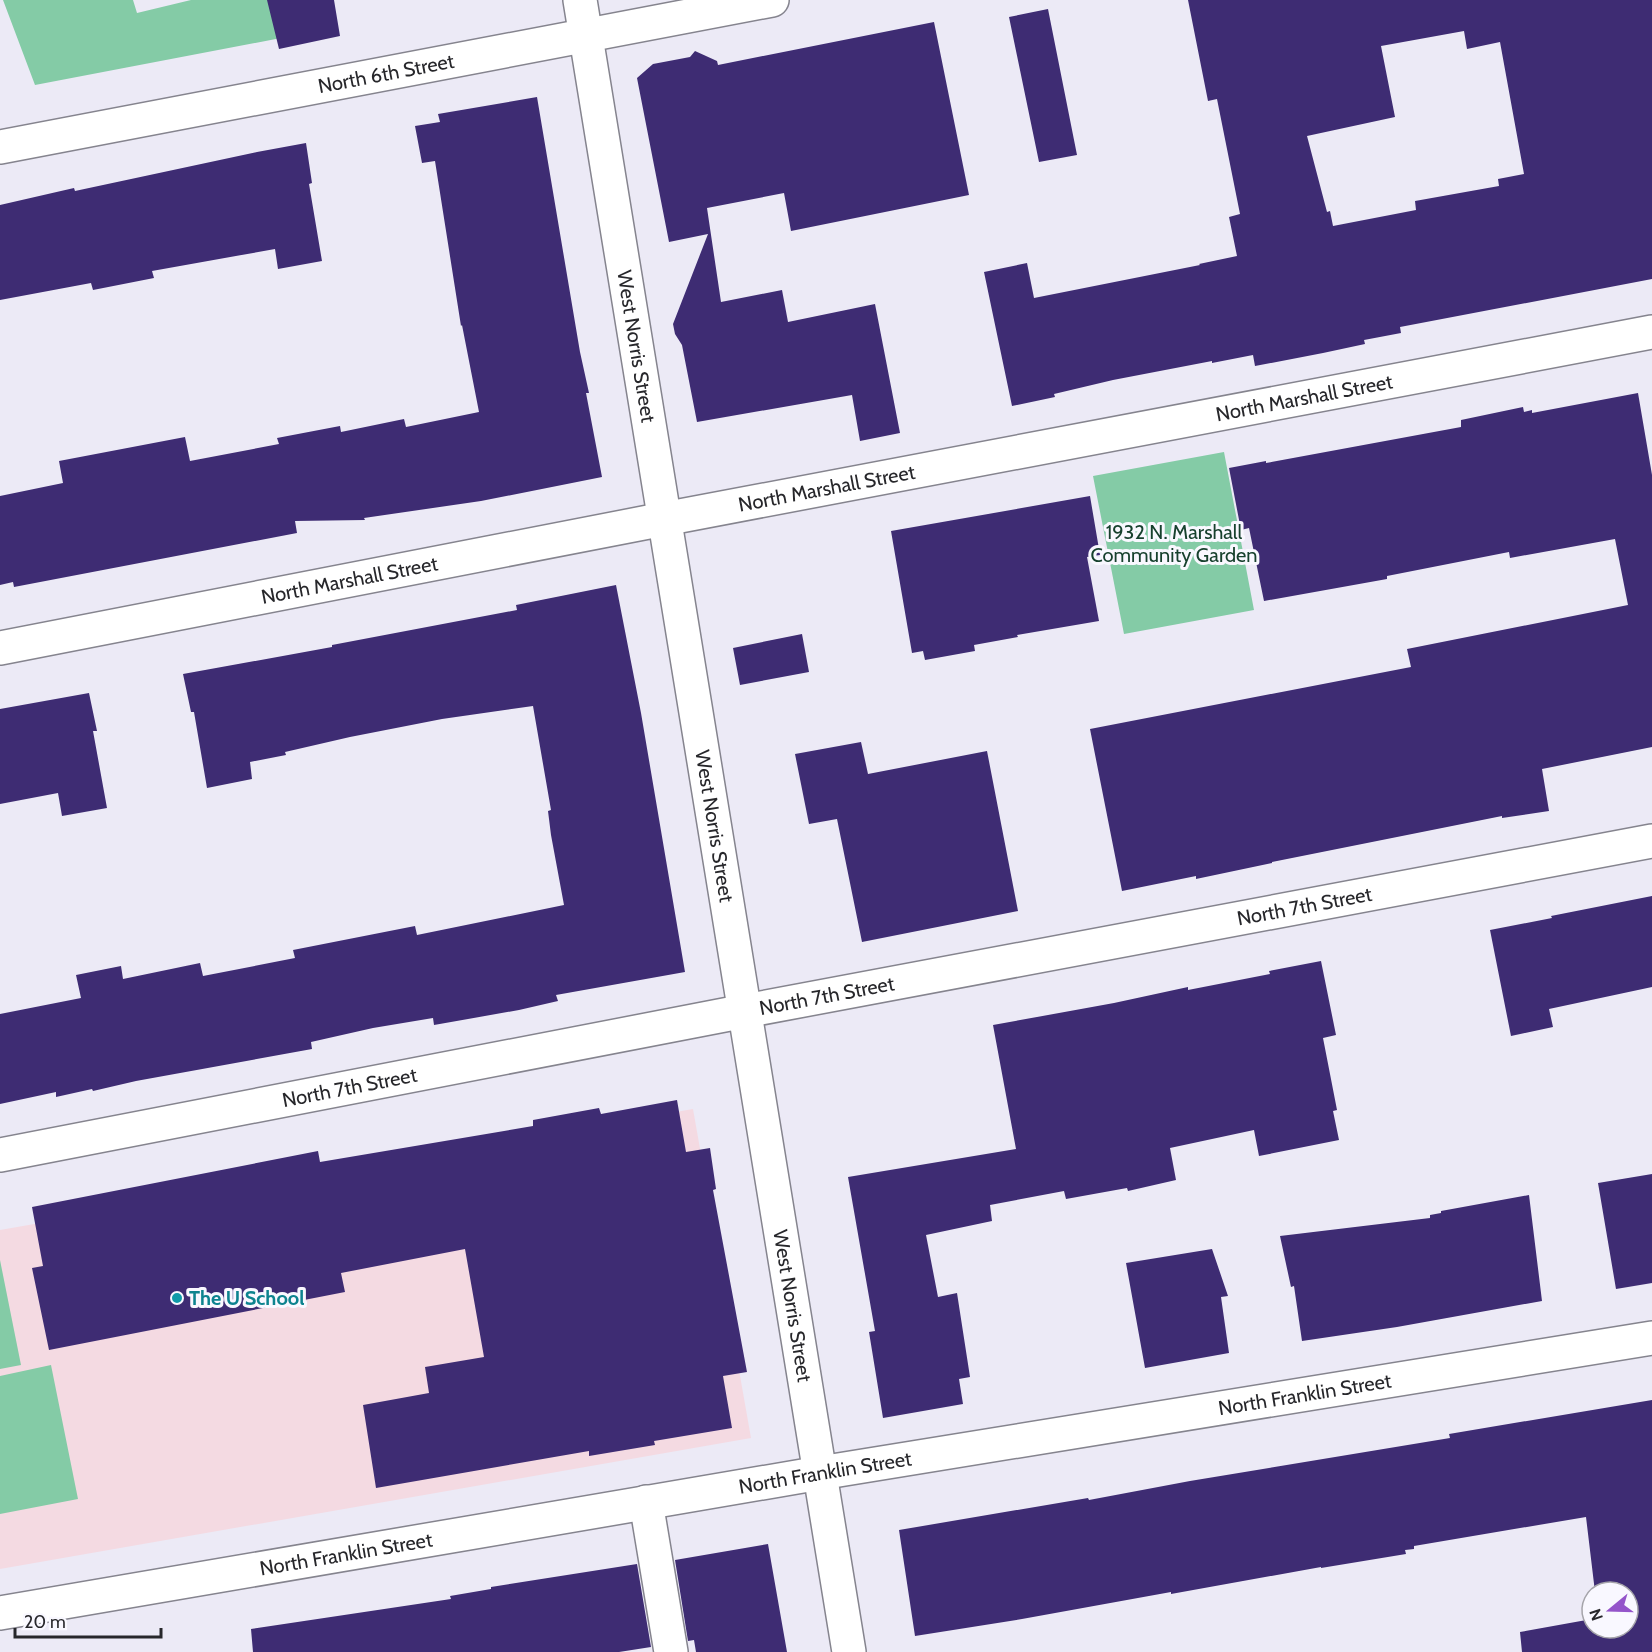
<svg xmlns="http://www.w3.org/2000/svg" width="1652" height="1652" viewBox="0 0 1652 1652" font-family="Cabin,sans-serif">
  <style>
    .education { fill: #f4dae2 }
    .green { fill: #84cba6 }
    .building { fill: #3e2c73; fill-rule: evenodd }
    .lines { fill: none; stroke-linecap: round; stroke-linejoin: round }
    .minor-casing { stroke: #85848e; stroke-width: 36 }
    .major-casing { stroke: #85848e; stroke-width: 36 }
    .minor { stroke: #fff; stroke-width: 33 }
    .major { stroke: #fff; stroke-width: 33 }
    .culture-dot { fill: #0f9aa8; stroke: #f9f8ff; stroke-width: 2 }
    .labels { text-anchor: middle; stroke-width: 6; stroke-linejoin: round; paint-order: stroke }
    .street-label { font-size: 20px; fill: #27272b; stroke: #f9f8ff }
    .park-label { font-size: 20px; fill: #17412e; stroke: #f9f8ff }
    .culture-label { font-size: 20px; font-weight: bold; fill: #0d838f; stroke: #f9f8ff; text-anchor: start }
  </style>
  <rect width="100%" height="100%" fill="#eceaf6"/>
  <path class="education" d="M693,1109L751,1438L0,1569V1230Z"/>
  <path class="green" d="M3,0H133L137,13L191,0H270L281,38L35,85Z
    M1224,452L1254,610L1124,634L1093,476Z
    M0,1260L21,1365L0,1369Z
    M51,1365L78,1499L0,1514V1376Z"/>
  <path class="building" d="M267,0H334L340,36L279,49Z
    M1188,0H1652V279L1400,327L1401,333L1364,340L1365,344L1323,353L1255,366L1253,355L1212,363V361L1113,380L1054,394L1055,397L1012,406L984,272L1027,263L1034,298L1200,265L1199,264L1237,256L1229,217L1240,214L1217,99L1208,101ZM1464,31L1467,49L1500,42L1524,174L1498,179L1499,186L1415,201L1416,210L1333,226L1330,211L1327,212L1307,136L1395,117L1381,46Z
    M1048,9L1077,155L1039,162L1009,17Z
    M934,22L969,195L791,231L784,193L707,208L721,302L782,290L788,322L875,304L900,433L860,441L852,395L697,422L682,345L675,334L673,324L708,234L669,242L637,78L653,64L690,57L695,51L717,61L718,65Z
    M537,97L580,352L589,393H586L602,477L481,501L364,518L365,520L295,521L297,533L14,587L13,582L0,585V496L63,483L59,461L185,437L190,461L279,444L277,438L340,426L341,432L404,419L406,427L479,412L462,325L461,326L435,161L422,163L415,126L440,122L438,114Z
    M306,143L312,183L309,184L322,261L278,269L275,249L152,271L154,278L93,290L91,283L0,300V205L74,188L75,191L257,152Z
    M1638,393L1652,475V747L1542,769L1549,811L1502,818V816L1272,862V863L1196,879V876L1122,891L1090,729L1411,667L1407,649L1628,605L1615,539L1510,558L1509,552L1387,576V579L1264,601L1249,528L1241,530L1229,468L1266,461V463L1461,427V420L1523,407L1524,412L1532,410V413Z
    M1090,496L1100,555L1087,557L1099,621L1017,635L1018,637L974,645L975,651L925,660L923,651L912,653L891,531Z
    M616,585L641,713L685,972L556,995L558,1001L519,1010L434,1025L433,1018L373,1028L311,1042L312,1049L136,1081L93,1091L92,1089L56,1097V1092L0,1104V1014L81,998L76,975L121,966L123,979L200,963L203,976L295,958L293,950L415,926L417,935L564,905L551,835L548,811L551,810L533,706L442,719L350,737L285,752L286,755L250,762L252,779L207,788L194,712H191L183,674L332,647V645L517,610L516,605Z
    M802,634L809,672L740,685L733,648Z
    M89,693L97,731H93L107,808L62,816L58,793L0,804V709Z
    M861,742L868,774L987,751L1018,911L862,942L837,819L809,824L795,754Z
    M1652,896V987L1549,1009L1553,1027L1511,1036L1490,930L1552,918L1551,916Z
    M1321,961L1336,1035L1323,1038L1337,1110L1333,1111L1339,1140L1259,1156L1254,1130L1170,1148L1176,1180L1128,1191L1127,1188L1066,1199L1064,1191L990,1205L992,1221L926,1235L938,1297L957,1293L970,1377L959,1379L963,1404L883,1418L869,1332L875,1331L848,1177L1016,1149L993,1025L1114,1003L1188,987V990L1270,974L1269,971Z
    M677,1100L686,1152L710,1148L716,1189L713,1190L747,1372L723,1376L732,1428L654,1441L655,1445L589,1456V1451L376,1488L363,1405L429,1393L425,1367L484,1357L465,1249L341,1273L345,1292L49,1350L32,1268L43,1266L32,1207L318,1151L320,1162L533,1126V1120L599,1108L601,1114Z
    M1652,1174V1283L1616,1289L1598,1183Z
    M1529,1195L1542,1301L1397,1327L1302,1341L1294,1286L1291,1287L1280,1236L1430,1218V1215L1441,1213V1211Z
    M1212,1249L1228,1296L1221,1297L1229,1353L1145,1368L1126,1263Z
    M1652,1400V1652H1522L1520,1632L1592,1619V1628H1628V1592H1595L1586,1517L1414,1546V1549L1405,1550L1406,1554L1321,1568V1567L1171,1594V1592L1022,1619L915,1636L899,1530L1088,1498L1089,1500L1190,1481L1450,1438L1449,1434Z
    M768,1544L787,1652H696L694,1640L688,1641L675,1560Z
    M637,1564L651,1647L619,1652H253L251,1629L451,1599L450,1596L491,1589V1587Z"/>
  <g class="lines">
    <g class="minor-casing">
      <g id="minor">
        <path id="s1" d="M580,0L849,1652"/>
        <path id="s2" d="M0,648L664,519L1652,332"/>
        <path id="s3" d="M0,1155L745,1011L1652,841"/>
        <path d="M646,1502L671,1652"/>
        <path id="s4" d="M0,1613L820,1473L1652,1338"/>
      </g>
    </g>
    <g class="major-casing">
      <g id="major">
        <path id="s5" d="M0,147L772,0"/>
      </g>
    </g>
    <use href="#minor" class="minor"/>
    <use href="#major" class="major"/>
  </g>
  <circle class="culture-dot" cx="177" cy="1298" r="6"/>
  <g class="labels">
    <g class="street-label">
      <text dy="7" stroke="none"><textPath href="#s5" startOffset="393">North 6th Street</textPath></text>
      <text dy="7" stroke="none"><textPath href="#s1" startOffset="351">West Norris Street</textPath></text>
      <text dy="7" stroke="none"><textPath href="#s2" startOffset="1328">North Marshall Street</textPath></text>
      <text dy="7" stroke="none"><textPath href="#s2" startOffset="842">North Marshall Street</textPath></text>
      <text dy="7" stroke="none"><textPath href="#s2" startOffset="356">North Marshall Street</textPath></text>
      <text dy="7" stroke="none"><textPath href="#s1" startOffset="837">West Norris Street</textPath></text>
      <text dy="7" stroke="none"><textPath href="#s3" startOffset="1328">North 7th Street</textPath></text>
      <text dy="7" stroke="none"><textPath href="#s3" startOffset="842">North 7th Street</textPath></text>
      <text dy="7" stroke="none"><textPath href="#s3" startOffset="356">North 7th Street</textPath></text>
      <text dy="7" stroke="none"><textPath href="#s1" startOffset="1323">West Norris Street</textPath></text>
      <text dy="7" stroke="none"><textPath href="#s4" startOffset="1323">North Franklin Street</textPath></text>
      <text dy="7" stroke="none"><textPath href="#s4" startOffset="837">North Franklin Street</textPath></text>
      <text dy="7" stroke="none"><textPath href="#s4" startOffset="351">North Franklin Street</textPath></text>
    </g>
    <g class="park-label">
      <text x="1174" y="539">1932 N. Marshall<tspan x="1174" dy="23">Community Garden</tspan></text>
    </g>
    <g class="culture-label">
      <text x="189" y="1305">The U School</text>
    </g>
  </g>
  <g transform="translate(1610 1610) rotate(251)"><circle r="28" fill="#f9f8ff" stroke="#a5a4aa" stroke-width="1.5"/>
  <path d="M0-4.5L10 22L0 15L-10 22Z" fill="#9454ca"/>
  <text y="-9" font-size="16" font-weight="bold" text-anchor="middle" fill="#27272b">N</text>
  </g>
  <path d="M15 1628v9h146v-9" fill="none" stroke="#27272b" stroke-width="3"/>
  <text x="24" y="1628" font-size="18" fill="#27272b" stroke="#f9f8ff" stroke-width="4.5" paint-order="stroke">20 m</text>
</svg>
